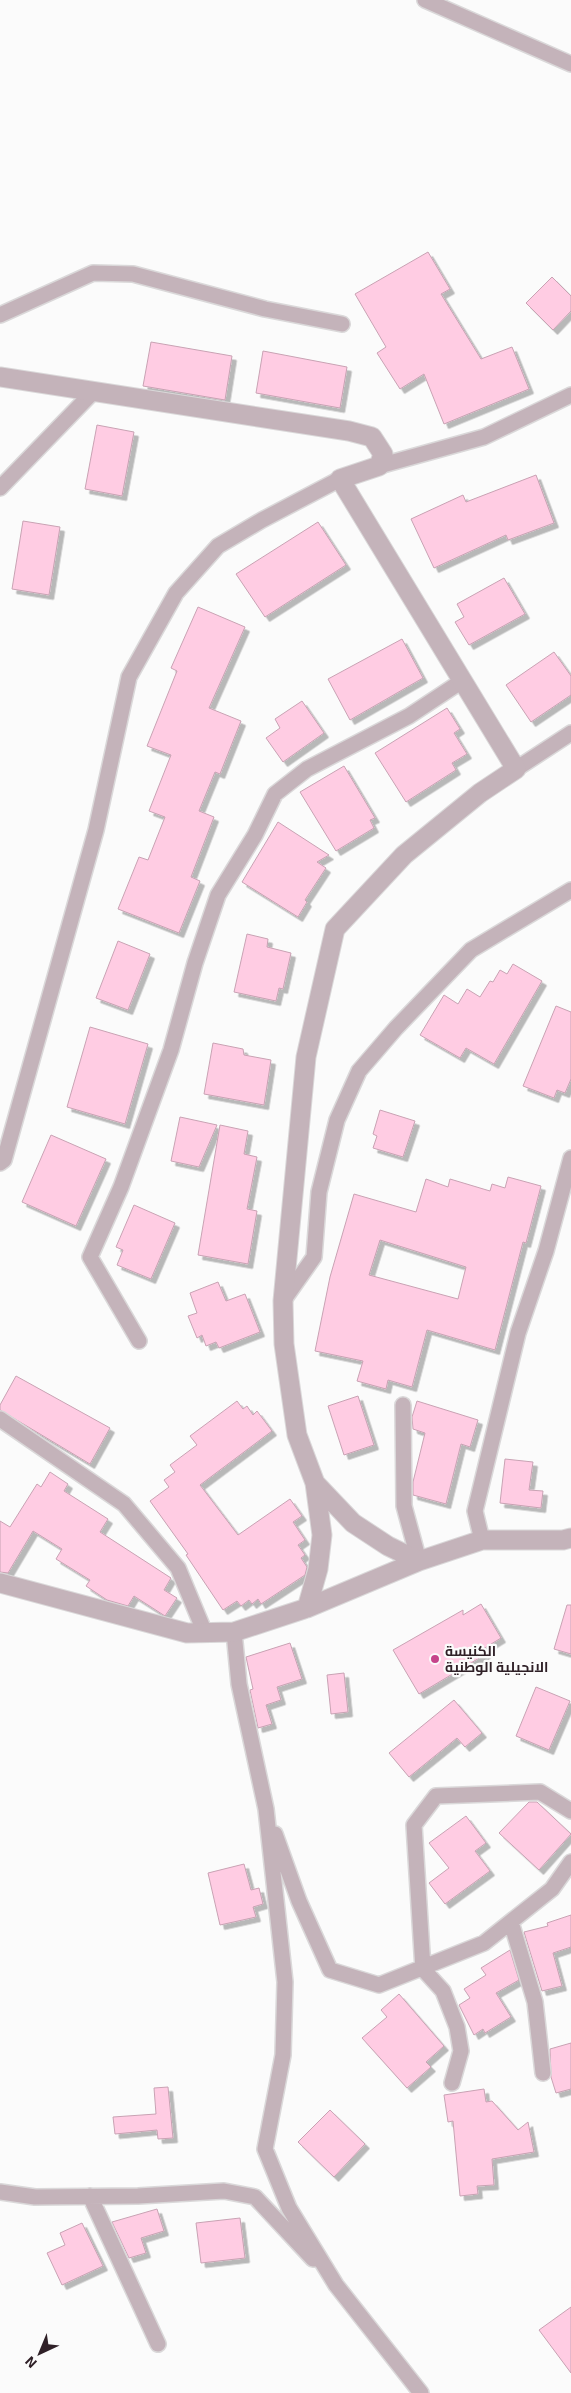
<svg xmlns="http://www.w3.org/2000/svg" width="571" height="2393" viewBox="0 0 571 2393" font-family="Georgia,Cairo,serif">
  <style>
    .building { fill: #ffcce3; stroke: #c8a2b3; fill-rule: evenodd; filter: url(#shadow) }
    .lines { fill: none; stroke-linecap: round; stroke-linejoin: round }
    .minor-casing { stroke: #dad8d9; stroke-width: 18 }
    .tertiary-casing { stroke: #dad8d9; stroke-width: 21 }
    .minor { stroke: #c4b3ba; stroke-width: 15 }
    .tertiary { stroke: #c4b3ba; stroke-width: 19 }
    .poi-dot { fill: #c6448b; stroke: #fbfbfb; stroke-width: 2 }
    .labels { text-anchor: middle; stroke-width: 4.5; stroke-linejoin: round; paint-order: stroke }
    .poi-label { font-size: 14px; font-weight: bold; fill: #2f2027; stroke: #fbfbfb; text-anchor: start }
  </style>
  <defs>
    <filter id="shadow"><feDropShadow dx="4.5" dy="4.5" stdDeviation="0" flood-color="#0004"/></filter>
  </defs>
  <rect width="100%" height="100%" fill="#fbfbfb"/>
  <path class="building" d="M428,252L450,289L441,294L481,359L512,347L529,389L444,424L424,374L400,389L377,353L386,347L355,294Z
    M552,277L571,296V311L553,330L526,303Z
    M151,342L232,356L225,400L143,386Z
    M263,351L347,367L340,408L256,393Z
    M97,425L134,432L122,496L85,489Z
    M536,475L554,523L508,540L506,535L434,568L411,519L463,495L466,502Z
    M23,521L60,527L49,595L12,589Z
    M318,522L346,565L265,617L236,574Z
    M504,578L525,614L469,645L455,622L464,617L457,604Z
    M198,607L245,627L209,708L241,721L220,774L215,772L199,811L214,817L191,877L200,881L179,933L118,909L139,857L148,860L165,817L149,811L171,755L147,746L177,671L171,668Z
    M402,639L423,678L350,720L328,679Z
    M554,652L571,676V695L531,722L506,685Z
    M302,701L324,733L283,762L266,738L280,728L275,719Z
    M447,708L460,729L454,733L467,754L452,763L456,770L406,802L375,753Z
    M344,766L375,818L370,820L374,828L336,851L300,792Z
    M278,822L329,855L317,862L326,868L305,900L307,902L298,917L242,882Z
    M247,934L268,939L267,947L291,953L283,989L279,988L276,1001L234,992Z
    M118,941L150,954L128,1010L96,998Z
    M513,964L542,981L494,1064L466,1048L460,1058L420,1035L444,995L458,1004L467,989L480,997L490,981L493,982L500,970L507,974Z
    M556,1006L571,1012V1079L565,1093L557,1090L554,1098L523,1086Z
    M90,1027L148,1044L125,1124L67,1107Z
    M213,1043L243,1049L244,1055L271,1060L264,1105L204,1094Z
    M380,1110L415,1121L403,1157L373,1148L377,1136L373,1134Z
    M180,1117L217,1125L199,1167L171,1161Z
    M220,1125L248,1131L244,1154L257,1157L247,1209L257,1211L248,1264L198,1255Z
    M51,1135L106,1159L76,1226L22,1202Z
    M508,1177L541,1186L526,1243L523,1242L495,1350L427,1330L412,1387L388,1380L386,1389L357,1381L363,1361L315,1351L330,1277L354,1194L416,1212L426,1179L448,1187L450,1179L490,1191L492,1184L505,1188ZM380,1240L466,1267L458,1299L369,1275Z
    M134,1205L175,1223L151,1279L117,1265L123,1250L116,1247Z
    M218,1282L226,1301L245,1294L260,1332L219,1348L216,1342L206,1346L202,1335L197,1338L188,1316L197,1313L190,1293Z
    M16,1376L110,1428L90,1464L0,1410V1405Z
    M358,1396L374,1445L344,1455L328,1406Z
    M237,1401L243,1409L247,1406L253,1415L257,1411L272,1431L200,1485L238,1535L290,1499L302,1516L293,1522L305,1540L298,1545L305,1555L301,1558L307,1567L305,1575L261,1604L258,1599L252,1604L249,1600L241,1606L237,1601L223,1610L186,1555L188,1554L150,1501L169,1487L164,1480L175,1472L170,1465L197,1445L190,1436Z
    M417,1401L478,1420L470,1447L461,1444L446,1504L413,1495V1482L425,1433L413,1429L412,1417Z
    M505,1459L533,1462L529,1490L543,1491L541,1508L500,1503Z
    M50,1472L68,1484L64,1491L108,1519L100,1532L171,1578L164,1590L177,1598L165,1616L134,1596L128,1606L107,1600L86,1586L90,1580L56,1559L62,1549L33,1531L8,1573L0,1572V1521L10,1527L37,1484L41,1487Z
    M481,1604L501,1638L483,1649L486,1654L419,1694L393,1650L463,1610V1615Z
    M567,1605H571V1654L554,1649Z
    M290,1643L302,1679L277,1687L281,1700L266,1705L272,1724L258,1728L250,1690L253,1689L246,1657Z
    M344,1673L348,1712L331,1714L327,1675Z
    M536,1687L570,1701L549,1750L516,1736Z
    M454,1700L482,1733L465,1747L457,1738L409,1777L389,1753Z
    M529,1802H537L571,1834L539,1870L499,1833Z
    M466,1816L486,1843L475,1851L490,1871L445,1904L429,1883L449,1868L429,1843Z
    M244,1864L251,1890L259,1888L263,1904L253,1907L256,1917L220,1925L208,1873Z
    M571,1915V1947L553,1953L562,1986L542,1991L524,1932L548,1926L547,1923Z
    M510,1950L519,1980L496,1993L511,2017L485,2033L483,2029L474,2035L459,2005L470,1998L464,1989L486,1975L481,1968Z
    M399,1994L444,2046L426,2062L431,2067L407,2088L362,2038L387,2017L381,2010Z
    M571,2043V2089L556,2093L551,2077L550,2049Z
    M168,2087L173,2138L158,2139L157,2130L115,2134L113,2117L156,2114L154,2088Z
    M484,2089L486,2102L492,2101L518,2130L528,2122L534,2152L492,2159L494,2185L477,2186L478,2194L460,2196L453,2121L448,2122L444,2095Z
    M330,2110L365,2144L334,2177L298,2142Z
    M157,2209L164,2231L141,2238L146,2253L129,2258L112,2222Z
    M240,2218L245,2258L201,2263L196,2223Z
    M82,2223L103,2266L62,2285L47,2253L65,2245L60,2233Z
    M571,2307V2373L539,2330Z"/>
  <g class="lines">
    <g class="minor-casing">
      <path id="minor" d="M425,0L571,64
        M0,315L93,273L133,274L265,309L342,324
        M379,466L484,437L571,395
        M0,488L94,391
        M516,769L571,733
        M0,1163L4,1160L96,830L129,677L176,593L218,546L262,520L340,479
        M283,1301L314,1257L319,1192L337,1120L359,1071L396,1028L471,950L571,890
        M139,1341L90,1257L121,1187L171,1050L195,963L218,895L255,835L275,794L307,769L409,716L462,681
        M403,1405L404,1506L419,1561
        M0,1419L124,1504L178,1568L205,1633
        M482,1540L475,1511L518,1333L546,1251L571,1158
        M234,1632L239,1684L266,1809L285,1982L283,2055L265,2149L289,2208L336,2285L421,2393
        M275,1834L299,1901L330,1970L379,1985L484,1943L552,1889L571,1862
        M511,1922L535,2002L543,2073
        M452,2083L461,2051L457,2027L443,1991L423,1969L414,1825L436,1796L540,1792L571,1811
        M0,2192L35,2197L138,2196L224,2191L255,2197L313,2259
        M90,2196L158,2344"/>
    </g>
    <g class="tertiary-casing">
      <path id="tertiary" d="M0,377L349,431L372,437L383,454L379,466L340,479L516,769L480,793L404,855L335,929L306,1057L283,1301L284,1344L297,1435L315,1483L353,1523L388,1546L419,1561
        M0,1583L187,1633L234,1632L307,1608L419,1561L482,1540H563L571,1538
        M307,1608L318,1569L322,1535L315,1483"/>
    </g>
    <use href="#minor" class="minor"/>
    <use href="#tertiary" class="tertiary"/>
  </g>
  <circle class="poi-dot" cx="435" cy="1659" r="5"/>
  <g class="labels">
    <g class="poi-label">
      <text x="445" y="1656">الكنيسة<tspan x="445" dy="16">الانجيلية الوطنية</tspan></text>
    </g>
  </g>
  <g transform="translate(40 2353) rotate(224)" stroke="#fbfbfb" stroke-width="4" paint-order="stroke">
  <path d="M0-4L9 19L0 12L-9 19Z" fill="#2f2027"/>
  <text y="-8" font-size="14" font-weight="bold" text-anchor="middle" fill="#2f2027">N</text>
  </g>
</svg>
